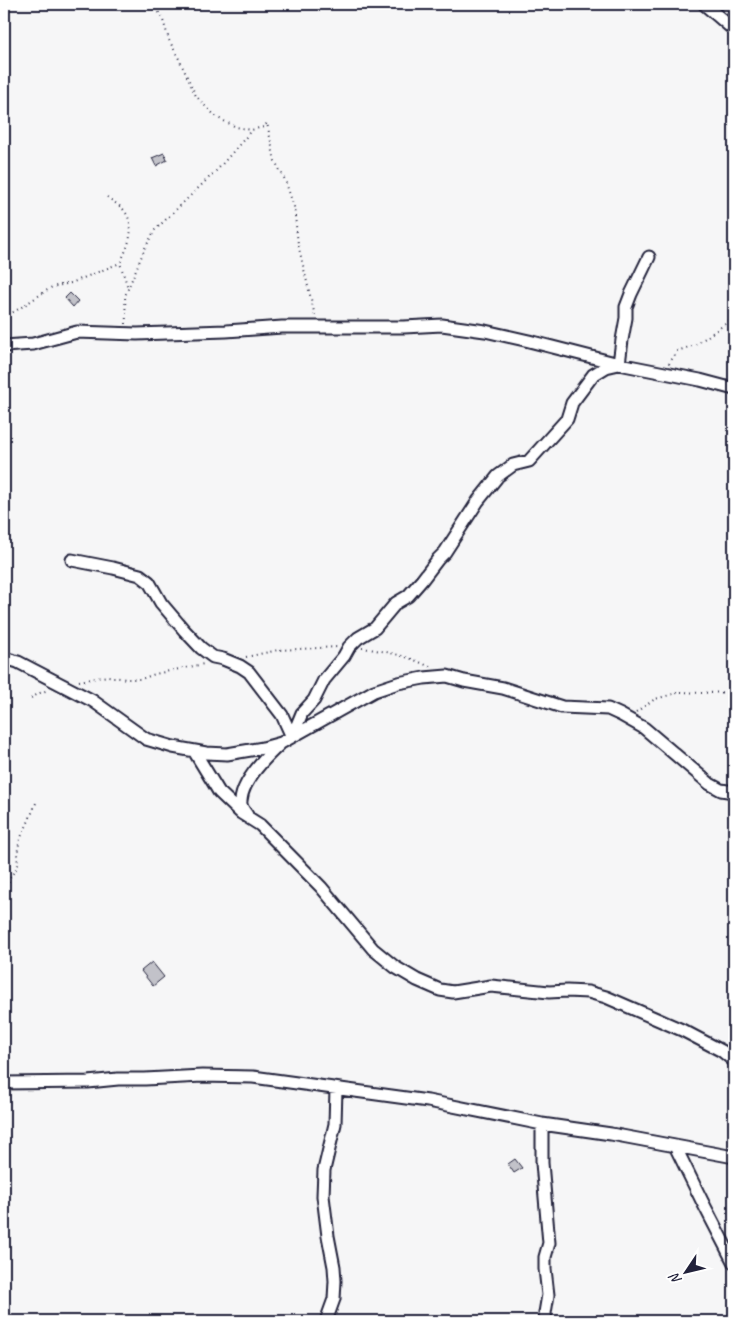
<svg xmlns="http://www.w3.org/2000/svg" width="738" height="1325" viewBox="0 0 738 1325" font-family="Caveat,sans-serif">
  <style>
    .building { fill: #c2c2c9; stroke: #22223b }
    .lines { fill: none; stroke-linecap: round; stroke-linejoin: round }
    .minor-casing { stroke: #22223b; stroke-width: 15 }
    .path { stroke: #22223b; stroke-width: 2; stroke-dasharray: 1 4; stroke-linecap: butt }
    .minor { stroke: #fff; stroke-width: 11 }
  </style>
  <rect width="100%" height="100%" fill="#f6f6f7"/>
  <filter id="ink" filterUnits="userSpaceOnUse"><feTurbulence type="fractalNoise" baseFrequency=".02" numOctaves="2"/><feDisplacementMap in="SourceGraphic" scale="10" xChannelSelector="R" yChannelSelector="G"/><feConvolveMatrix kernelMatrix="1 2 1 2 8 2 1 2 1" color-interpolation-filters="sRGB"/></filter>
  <g filter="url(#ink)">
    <path class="building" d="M164,153L167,160L156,166L152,158Z
      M70,293L78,301L73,307L65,298Z
      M152,962L164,977L153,986L141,971Z
      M515,1159L522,1168L514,1173L508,1164Z"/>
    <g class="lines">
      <g class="minor-casing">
        <path id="minor" d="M704,4L734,30
          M4,346L33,344L77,332L137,334L226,331L282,327H404L442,325L485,331L529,341L619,364L700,380L734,389
          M72,560L113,568L140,575L149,582L161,603L184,630L201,648L213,657L223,659L240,666L249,672L282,715L292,737L302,713L314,700L324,680L344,656L349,647L358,638L375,628L396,603L408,596L422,580L438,559L445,552L478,501L498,476L513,465L529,461L567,419L572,403L593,375L606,367L619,364L622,340L626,318V307L631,294L649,257
          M4,658L18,662L93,701L146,739L173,747L206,753L227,754L263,748L281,743L374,691L398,683L424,678L447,676L464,681L503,688L562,707L608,709L621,715L644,728L710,784L721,790L734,792
          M194,751L219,792L241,813L260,825L321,887L373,949L395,967L417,980L440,990L453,992L491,986L549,992L567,991L588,992L606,997L682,1030L722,1051L734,1061
          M247,815C244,811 240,806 241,801C242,781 267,756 280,744
          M4,1083L88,1082L118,1079H145L202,1076L253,1077L428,1101L542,1124L611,1134L734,1157
          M542,1124V1163L549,1243L545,1257V1269L548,1295L545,1313L546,1321
          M675,1146L702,1201L734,1263
          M326,1321L334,1299L335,1281L334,1267L328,1236L323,1196L324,1170L335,1124L336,1089"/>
      </g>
      <path class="path" d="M153,4L162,17L169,40L179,59L196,96L207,108L218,118L236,127L251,130L264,127L267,123L275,161L285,180L294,207L298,244L315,316
        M107,197C112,201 119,205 123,209C137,226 129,245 120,263L128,288
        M4,317L17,310L52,287L71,283L120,263
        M126,324L125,296L145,248L155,230L218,169L246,137L251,130
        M669,364L677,351L695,345L734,318
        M362,648C385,651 409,656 430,667
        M246,657L278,650L338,647
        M79,681L108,676L126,679H141L155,674L204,664
        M31,698L40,693L48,690
        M636,712L655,699L681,692L701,693L734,692
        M4,897L11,876L18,866L17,854L20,839L27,825L36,803"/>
      <use href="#minor" class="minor"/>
    </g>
  </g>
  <rect width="738" height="1325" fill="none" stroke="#fff" stroke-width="20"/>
  <rect x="10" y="10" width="718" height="1305" fill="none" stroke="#22223b" stroke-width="2" filter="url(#ink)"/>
  <g transform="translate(686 1272) rotate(235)" stroke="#ffffff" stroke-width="4" paint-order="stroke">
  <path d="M0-4L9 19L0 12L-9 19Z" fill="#22223b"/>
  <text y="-8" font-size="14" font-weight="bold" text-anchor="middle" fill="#22223b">N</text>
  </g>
</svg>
